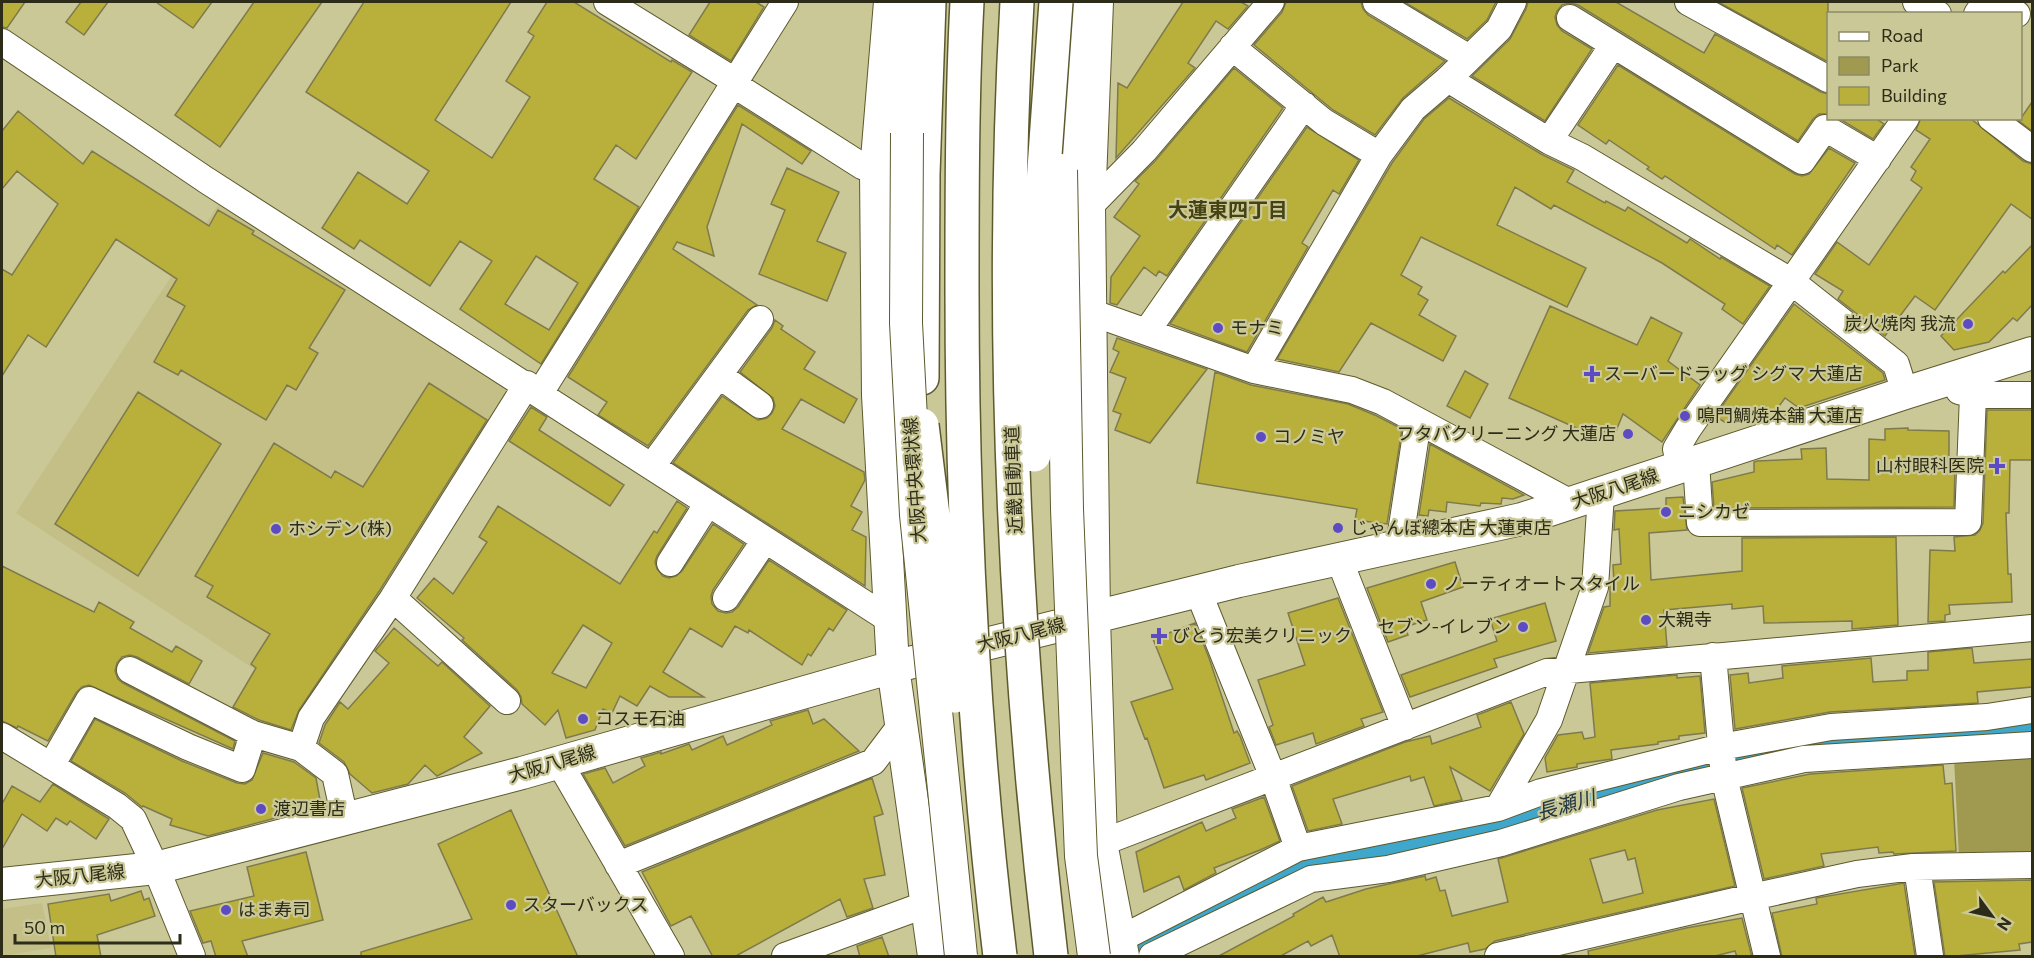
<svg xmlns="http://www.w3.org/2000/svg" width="2034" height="958" viewBox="0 0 2034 958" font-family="Commissioner,'Noto Sans JP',sans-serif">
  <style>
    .built { fill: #c3bf87 }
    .green { fill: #9f9a4f }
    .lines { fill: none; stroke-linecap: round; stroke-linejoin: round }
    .river { stroke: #3ea7cb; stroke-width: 39 }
    .building { fill: #b9b03b; stroke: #7e7a4d; stroke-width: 1.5; fill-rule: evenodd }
    .minor-casing { stroke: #5d5a2d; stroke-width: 28 }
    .major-casing { stroke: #5d5a2d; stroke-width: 34 }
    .highway-casing { stroke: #5d5a2d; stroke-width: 36 }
    .minor { stroke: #fff; stroke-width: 26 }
    .major { stroke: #fff; stroke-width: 32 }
    .highway { stroke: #fff; stroke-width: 33 }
    .major-bridge-casing { stroke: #5d5a2d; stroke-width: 34; stroke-linecap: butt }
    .highway-bridge-casing { stroke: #5d5a2d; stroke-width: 36; stroke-linecap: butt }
    .major-bridge { stroke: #fff; stroke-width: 32 }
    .highway-bridge { stroke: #fff; stroke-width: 33 }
    .poi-dot { fill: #5d4bc3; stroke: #cbc897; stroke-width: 2 }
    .labels { text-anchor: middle; stroke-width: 4.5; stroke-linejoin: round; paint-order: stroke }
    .poi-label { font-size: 18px; fill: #2d2c19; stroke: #cbc897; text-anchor: start }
    .street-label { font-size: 18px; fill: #2d2c19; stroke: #cbc897 }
    .neighbourhood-label { font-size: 20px; font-weight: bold; fill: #454214; stroke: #cbc897 }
    .water-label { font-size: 20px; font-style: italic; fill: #213841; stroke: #cbc897 }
  </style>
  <rect width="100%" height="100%" fill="#cbc897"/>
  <path class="built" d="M224,196L517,388L309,705L16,513Z
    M42,903L51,948L2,956V909Z"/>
  <path class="green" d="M2032,753V854L1959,858L1954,758Z"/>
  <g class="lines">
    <path class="river" d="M1120,956L1156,940L1306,864L1457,836L1690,770L1731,765L1836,743L2032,730"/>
  </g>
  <path class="building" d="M2,2H25L7,28L2,27Z
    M81,2H108L84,35L66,22Z
    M156,2H212L193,28Z
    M254,2H322L220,147L175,115Z
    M364,2H511L435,120L492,158L530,97L506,81L534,36L528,32L547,2H574L671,62L672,60L692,72L636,159L616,145L594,179L639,207L541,364L460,309L492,261L460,241L430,286L360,240L354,249L322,228L358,172L407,204L429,171L306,92ZM536,256L578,283L549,330L505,304Z
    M710,2H756L764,7L731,61L689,35Z
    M1183,2H1241L1248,6L1228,29L1216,21L1188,63L1195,68L1116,158L1118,83L1127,88Z
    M1286,2H1361L1363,9L1368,15L1445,61L1403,98L1375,135L1333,110L1254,45L1282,12Z
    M1404,2H1496L1487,20L1467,39Z
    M1528,2H1616L1704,53L1715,34L1821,92L1828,94V114H1819L1813,119L1798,141L1578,5L1570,3L1562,5L1557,11L1555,17L1557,25L1562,31L1592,49L1545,121L1472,76L1510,39L1526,9Z
    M1718,2H1828V62Z
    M1618,65L1795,174L1802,176L1809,174L1829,148L1855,163L1792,255L1777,245L1775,249L1665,176L1662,179L1647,169L1649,167L1609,140L1606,144L1578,125Z
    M1234,68L1283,108L1167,276L1159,271L1156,276L1144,267L1117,305L1110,303L1111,277L1140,236L1114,217L1139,184L1135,181L1155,161Z
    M1449,98L1541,154L1574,170L1567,182L1605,203L1606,201L1625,211L1628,207L1687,243L1690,239L1720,259L1721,257L1770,286L1743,324L1722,309L1725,304L1662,263L1554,205L1551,209L1515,187L1497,225L1586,268L1567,307L1421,237L1401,275L1422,287L1418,294L1428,300L1419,315L1456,336L1443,361L1371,323L1339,372L1277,359L1392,163L1424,119Z
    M2032,102V131L2019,121Z
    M738,105L811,151L802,164L742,124L707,227L714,256L677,242L673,249L757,305L748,310L648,446L598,415L607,402L568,377Z
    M18,111L83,164L92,151L209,226L218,210L254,231L252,234L345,290L309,348L318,353L296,390L287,385L266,420L181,370L178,375L154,362L185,306L167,296L177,279L116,239L46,347L28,335L2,376V269L12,275L58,204L17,171L2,189V131Z
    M1838,118H1875L1884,124L1873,139Z
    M1921,118H1970L2023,161L2032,164V219L2011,204L1935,310L1915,296L1885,336L1838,299L1843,291L1815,274L1837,242L1869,265L1922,188L1911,180L1916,171L1911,167L1930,139L1916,130Z
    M1307,127L1359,160L1339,194L1333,190L1303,241L1302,243L1308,247L1247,352L1170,324Z
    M787,168L839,192L817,241L846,253L827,301L759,274L785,210L771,204Z
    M2032,245V305L2017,321L2013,318L1989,342L1954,350L1941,336L2003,271L2005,273Z
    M1794,304L1883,373L1885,380L1799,408L1785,398L1774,413L1763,405L1753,419L1737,408L1726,423L1715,416Z
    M1550,306L1637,345L1651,317L1682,333L1668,361L1700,385L1662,442L1623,414L1616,431L1606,427L1601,439L1509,398Z
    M775,320L783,326L781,329L815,352L804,369L857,399L844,423L801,399L782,429L864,472L865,480L851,506L862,512L852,530L866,537L865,586L673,463L722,396L758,420L767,418L772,413L775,406L773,398L740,372L772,328Z
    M1117,338L1207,369L1150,443L1115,430L1121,414L1113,411L1126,378L1110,372L1119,352L1113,349Z
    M1465,371L1488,384L1470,418L1447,406Z
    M1215,372L1251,385L1348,404L1377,416L1402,429L1387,524L1355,520L1357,509L1197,483Z
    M429,383L487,420L380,590L299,710L291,730L259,720L233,707L256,668L251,664L270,634L207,597L213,586L195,576L274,443L331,478L335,471L363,487Z
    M138,392L221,444L138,576L55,524Z
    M531,407L547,417L539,430L624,485L610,506L509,441Z
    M1987,410H2032V460H2010L2009,513H2006L2008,574H2011L2012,602L1949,605L1950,614L1945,615V621L1928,622L1930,550L1955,551L1954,537L1975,535L1980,530L1983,523Z
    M1908,428V430L1949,431V466H1955L1954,507L1714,508L1712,482L1754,472V462L1757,461L1802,459L1801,449L1826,448L1827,479L1869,480V439L1885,440V429Z
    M1430,444L1524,495L1513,499L1502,498L1501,504L1481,503L1480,506L1447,502L1446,512L1429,510L1428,516L1419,515Z
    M1683,497L1687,530L1649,533L1651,580L1742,571V538L1896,537L1898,625L1852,629V621L1764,623L1763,606L1732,609V604L1664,610L1667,646L1588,653L1604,607L1610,606V584L1614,583L1613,565L1621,564L1619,529L1614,530L1615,511L1666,508V498Z
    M677,501L687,508L657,556L655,562L657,569L663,576L669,578L676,576L682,571L713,524L744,544L713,590L711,596L712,604L718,611L726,613L732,612L738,607L769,560L847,610L833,631L829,628L811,656L808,654L802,665L749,630L748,633L735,626L722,647L690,628L663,672L704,697H669L650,686L637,706L620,696L612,713L603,709L595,730L566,738L558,710L545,725L522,704L521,697L517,690L462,640L464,638L417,598L434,578L453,594L487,542L479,537L498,506L620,584L654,531L657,533ZM583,625L612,643L586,688L552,673Z
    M1455,562L1463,587L1421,602L1427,620L1405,627L1408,635L1388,642L1367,588Z
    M2,566L94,612L99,602L134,622L130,628L172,652L176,646L202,661L189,684L137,657L130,655L122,657L117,663L115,671L118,679L123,683L235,741L233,749L89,685L82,687L76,693L48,741L18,726L17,728L2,721Z
    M1338,598L1383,712L1361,719L1364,726L1316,744L1313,733L1276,745L1269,727L1273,725L1258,680L1305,665L1288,613Z
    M1545,603L1556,641L1494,659L1497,667L1410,697L1401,675L1497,641L1490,619Z
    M1195,623L1209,658L1234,733L1237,731L1240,736L1250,763L1206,780L1204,775L1164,788L1147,738L1145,739L1131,702L1173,689L1153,639Z
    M394,628L438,666L442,662L490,706L464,737L482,753L437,776L425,765L408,784L372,793L350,774L344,762L319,743L325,725L340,702L348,709L389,663L375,651Z
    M1972,648L1974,663L2032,659V687L1977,692L1978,703L1830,712L1735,729L1730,675L1748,673L1749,683L1783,678L1782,666L1871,658L1873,682L1907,680V671L1928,670V652Z
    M1677,675V678L1700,676L1705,733L1679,736V739L1658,742V744L1611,750L1612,759L1577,764V767L1547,772L1545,758L1558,735L1582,732L1584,739L1595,737L1590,683Z
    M1511,702L1524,734L1490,791L1450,767L1462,800L1434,806L1424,777L1411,781L1410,776L1333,799L1342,824L1308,831L1292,786L1405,742L1430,736L1432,744L1481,727L1477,715Z
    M808,710L813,724L824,719L859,751L625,846L583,774L605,768L613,783L645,766L641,758L661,752V754L689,744L692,750L723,736L727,745L772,725L770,721Z
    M95,719L182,761L237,783L245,784L252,780L263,753L294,762L316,778L320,800L296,805L298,812L208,836L170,825L172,819L143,806L142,807L125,793L71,761Z
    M1943,765L1945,784L1952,783L1956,851L1894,854L1893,852L1879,853L1878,847L1821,854L1824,866L1764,879L1742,788L1810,774Z
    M872,778L883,814L874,817L885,875L864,879L873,908L847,917L840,899L734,957H713L691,916L671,926L642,872Z
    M53,784L109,819L96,839L70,821L67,825L56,818L47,831L22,814L2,849V804L12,786L40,802Z
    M1264,797L1280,841L1260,850L1214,868L1216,873L1184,890L1179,876L1144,892L1136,852L1202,822L1206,831L1236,818L1232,809Z
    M1714,799L1735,886L1495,941L1485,949L1470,952L1468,943L1413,957H1340L1332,935L1311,946L1308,941L1279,957H1217L1294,916L1293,914L1323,897L1326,902L1366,889L1425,876L1426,880L1436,877L1440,891L1445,890L1452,916L1508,902L1498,859L1657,810ZM1625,850L1628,860L1635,858L1643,893L1603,903L1590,859Z
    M511,810L578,957H361V952L472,919L438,844Z
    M306,852L323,920L242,941L248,957H216L211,941L203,943L190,911L254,896L247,867Z
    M2032,880V942L2019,944L2020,950L1945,957L1934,882Z
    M1904,883L1915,956L1782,957L1772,913L1817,904L1816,898Z
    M141,891L144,900L149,898L155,916L97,935L101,957H56L48,904L109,894L111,901Z
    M1742,918L1752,957H1737L1735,951L1711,957H1589L1588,951L1686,928Z
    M882,937L889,957H860L857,946Z"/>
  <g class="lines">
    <g class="minor-casing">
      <path id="minor" d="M607,2L735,81
        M1376,2L1469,58
        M1688,2L1828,79
        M1916,2L1938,14
        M2000,2L2017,14
        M1977,14L1985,2
        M1570,18L1802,161L1825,128L1878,159
        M2,42L206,180L890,620
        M1232,47L1324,122L1379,155
        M1448,79L1549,141L1582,157L1792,282L1896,364L1905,393
        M733,84L862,166L876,171
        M1991,118L2032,149
        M1549,141L1613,45
        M1089,207L1144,151L1271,2
        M1090,312L1254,370L1352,390L1383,402L1571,503
        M1147,331L1304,105
        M1254,370L1379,155L1413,109L1448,79L1499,29L1513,2
        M719,375L760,405
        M1959,391L1973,395H2032
        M540,393L785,2
        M1696,462L1700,523L1968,522L1973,395
        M652,466L760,319
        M1680,468L1676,449L1688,429L1906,118
        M1399,546L1418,421
        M1339,559L1405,727
        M670,563L708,503
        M1198,591L1273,777L1298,848
        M393,598L507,701
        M726,598L765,540
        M1713,656L1724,777L1767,956
        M130,670L253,734L301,748L335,774L345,819
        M2,736L117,806L133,819L156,868L192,956
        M301,748L311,718L393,598L527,384
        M559,762L671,956
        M51,766L89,700L188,747L242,769L253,734
        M1498,808L1549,720L1595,587L1601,494
        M1101,843L1547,672L2032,628
        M618,865L873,762L901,725
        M1917,867L1930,956
        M1120,939L1298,848L1498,808L1541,792L1721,747L1831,727L1987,717L2032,710
        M785,956L927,904
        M1152,956L1311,879L1388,869L1501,843L1679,787L1804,759L2032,745
        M1498,956L1752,897L1857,874L1913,867L2032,865"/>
    </g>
    <g class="major-casing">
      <path id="major" d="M890,2L876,171L878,395L893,667L934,956
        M1097,2L1089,207L1094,618L1101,843L1123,956
        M907,133L911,2
        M1061,170L1072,2
        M2,884L156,868L522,773L893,667L1239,581L1522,519L1905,393L2032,353"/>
    </g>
    <g class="highway-casing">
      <path id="highway" d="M922,378L923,174L929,2"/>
    </g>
    <use href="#minor" class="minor"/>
    <use href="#major" class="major"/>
    <use href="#highway" class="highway"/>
    <g class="major-bridge-casing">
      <path id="major-bridge" d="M907,133L906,323L916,515L961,956
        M1061,170L1067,509L1081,856L1094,956"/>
    </g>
    <g class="highway-bridge-casing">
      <path id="highway-bridge" d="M967,2C962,97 962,194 962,290C962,512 973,736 1000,956
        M1017,2C999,319 1014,641 1051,956
        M922,425L955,696
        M1034,455L1043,183L1056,2"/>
    </g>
    <use href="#major-bridge" class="major-bridge"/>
    <use href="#highway-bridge" class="highway-bridge"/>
  </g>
  <g class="poi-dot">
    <circle cx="1968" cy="324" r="6"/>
    <circle cx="1218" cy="328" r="6"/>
    <path d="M1589 365h6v6h6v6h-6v6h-6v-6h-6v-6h6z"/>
    <circle cx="1685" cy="416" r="6"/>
    <circle cx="1628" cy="434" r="6"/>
    <circle cx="1261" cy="437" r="6"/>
    <path d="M1994 457h6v6h6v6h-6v6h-6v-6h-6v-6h6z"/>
    <circle cx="1666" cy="512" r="6"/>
    <circle cx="1338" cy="528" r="6"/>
    <circle cx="276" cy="529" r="6"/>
    <circle cx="1431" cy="584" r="6"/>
    <circle cx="1646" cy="620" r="6"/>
    <circle cx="1523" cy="627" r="6"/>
    <path d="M1156 627h6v6h6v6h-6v6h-6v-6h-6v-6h6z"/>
    <circle cx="583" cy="719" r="6"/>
    <circle cx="261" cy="809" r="6"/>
    <circle cx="511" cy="905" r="6"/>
    <circle cx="226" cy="910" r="6"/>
  </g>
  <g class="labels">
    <g class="poi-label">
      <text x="1956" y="330" text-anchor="end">炭火焼肉 我流</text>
      <text x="1230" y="334">モナミ</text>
      <text x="1604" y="380">スーバードラッグ シグマ 大蓮店</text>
      <text x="1697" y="422">鳴門鯛焼本舗 大蓮店</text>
      <text x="1616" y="440" text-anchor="end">フタバクリーニング 大蓮店</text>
      <text x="1273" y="443">コノミヤ</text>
      <text x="1984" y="472" text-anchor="end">山村眼科医院</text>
      <text x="1678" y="518">ニシカゼ</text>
      <text x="1350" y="534">じゃんぼ總本店 大蓮東店</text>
      <text x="288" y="535">ホシデン(株)</text>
      <text x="1443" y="590">ノーティオートスタイル</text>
      <text x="1658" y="626">大親寺</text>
      <text x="1511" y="633" text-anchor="end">セブン-イレブン</text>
      <text x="1172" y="642">びとう宏美クリニック</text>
      <text x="595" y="725">コスモ石油</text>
      <text x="273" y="815">渡辺書店</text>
      <text x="523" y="911">スターバックス</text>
      <text x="238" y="916">はま寿司</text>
    </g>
    <g class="street-label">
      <text transform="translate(915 480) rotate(-94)" y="6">大阪中央環状線</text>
      <text transform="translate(1014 480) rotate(-92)" y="6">近畿自動車道</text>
      <text transform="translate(1615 489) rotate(-18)" y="6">大阪八尾線</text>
      <text transform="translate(1021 635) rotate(-14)" y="6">大阪八尾線</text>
      <text transform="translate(552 764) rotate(-16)" y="6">大阪八尾線</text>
      <text transform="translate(80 876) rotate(-6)" y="6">大阪八尾線</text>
    </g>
    <g class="neighbourhood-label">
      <text x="1228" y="217">大蓮東四丁目</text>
    </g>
    <g class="water-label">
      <text transform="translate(1566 805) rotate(-16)" y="7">長瀬川</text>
    </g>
  </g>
  <rect width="2034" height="958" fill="none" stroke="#2d2c19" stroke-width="6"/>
  <rect x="1827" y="12" width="195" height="108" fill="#cbc897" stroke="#8c8a65" stroke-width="1.5"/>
  <rect x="1839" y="32" width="30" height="9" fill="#ffffff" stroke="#8c8a65" stroke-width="1.5"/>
  <text x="1881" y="42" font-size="18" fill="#2d2c19">Road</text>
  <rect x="1839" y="57" width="30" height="18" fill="#9f9a4f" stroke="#8c8a65" stroke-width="1.5"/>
  <text x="1881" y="72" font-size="18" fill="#2d2c19">Park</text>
  <rect x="1839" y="87" width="30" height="18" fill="#b9b03b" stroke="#8c8a65" stroke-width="1.5"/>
  <text x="1881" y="102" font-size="18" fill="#2d2c19">Building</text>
  <g transform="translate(1992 916) rotate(123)" stroke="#cbc897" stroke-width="4.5" paint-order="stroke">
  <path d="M0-4.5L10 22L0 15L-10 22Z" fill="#2d2c19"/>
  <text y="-9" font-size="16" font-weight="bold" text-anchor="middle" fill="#2d2c19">N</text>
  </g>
  <path d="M15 934v9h165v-9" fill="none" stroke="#2d2c19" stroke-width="3"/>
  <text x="24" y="934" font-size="18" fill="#2d2c19" stroke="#cbc897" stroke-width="4.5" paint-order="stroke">50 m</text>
</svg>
